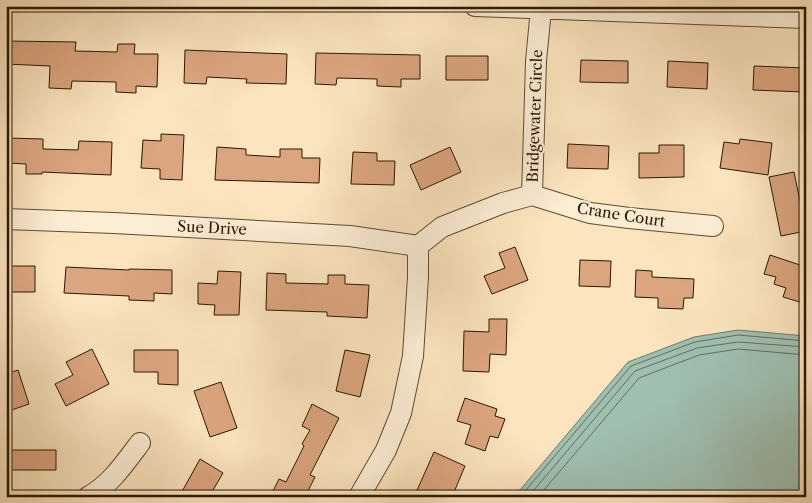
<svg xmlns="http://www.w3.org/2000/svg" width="812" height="503" viewBox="0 0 812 503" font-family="'Libre Caslon Text',serif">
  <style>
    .water { fill: #9fbfb1; stroke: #717c6b }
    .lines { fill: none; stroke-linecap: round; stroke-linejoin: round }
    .shore { stroke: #656c5a; stroke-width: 1 }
    .building { fill: #dba580; stroke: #2b1803 }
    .minor-casing { stroke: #5f4b32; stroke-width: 22 }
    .minor { stroke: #fcedd5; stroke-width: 20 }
    .labels { text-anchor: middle; stroke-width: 4.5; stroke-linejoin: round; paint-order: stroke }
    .street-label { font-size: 15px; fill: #2b1803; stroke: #fcedd5 }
  </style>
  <rect width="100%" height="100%" fill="#fbe4be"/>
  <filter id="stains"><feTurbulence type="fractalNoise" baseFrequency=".004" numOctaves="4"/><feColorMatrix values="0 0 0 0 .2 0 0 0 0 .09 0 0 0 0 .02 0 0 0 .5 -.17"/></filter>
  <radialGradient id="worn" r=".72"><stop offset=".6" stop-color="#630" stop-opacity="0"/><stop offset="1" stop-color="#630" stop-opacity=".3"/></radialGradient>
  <path class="water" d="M738,330L806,336V497H514L628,362L694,337Z"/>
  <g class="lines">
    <path class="shore" d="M520,497L631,366L695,342L738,335L806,341
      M528,497L635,371L697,348L738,342L806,347
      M538,497L639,378L699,355L738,349L806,355"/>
  </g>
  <path class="building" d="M6,41L76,42L75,51L117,52L118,44H135L134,54H158L157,87L136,86V93L116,92V82L72,81L71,89L49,88L50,66L6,64Z
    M185,50L287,54L286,84L246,83L247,79L207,77L206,84L184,83Z
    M316,53L420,55V79H401V87L377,86V79L337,78L336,85L315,84Z
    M446,56H488V80H446Z
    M581,60L628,61V83L580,82Z
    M668,61L708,63L707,89L667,87Z
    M754,66L805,68L804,92L753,90Z
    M161,134L184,135L182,180L160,179V169L141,168L143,140L161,141Z
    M7,138L43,139V149L78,150L79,141L112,142L111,175L42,172V174H26V164L7,163Z
    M740,139L772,143L768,175L720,168L724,142L739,144Z
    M568,144L609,146L608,169L567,168Z
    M659,145H684V177L639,178V153H659Z
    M217,147L246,149V155L280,157V149H302V158H320L319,183L215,180Z
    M450,147L461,172L421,190L410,165Z
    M353,152L377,153V161H395L394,185L351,184Z
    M794,172L806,231L781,236L769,177Z
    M515,247L528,280L492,294L484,276L505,268L499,253Z
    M770,255L806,267V293L803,303L783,297L786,288L774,284L776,277L764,274Z
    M580,260L611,261L610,287L579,286Z
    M6,266H35V292H6Z
    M66,267L129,270V269L172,270V294L154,293V301L129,300V296L64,293Z
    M636,270L652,271V277L694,279L693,298H684L683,309L658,308V298L635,297Z
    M218,271L241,272L239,315H214L215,305L198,304V283L217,284Z
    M267,273L286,274V283L328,284V275H345V284L369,285L367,318L327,316V312L266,310Z
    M489,319H507L506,355L490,354L489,372L463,371L464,331L489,332Z
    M92,349L109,384L66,406L55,384L73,375L66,362Z
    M134,350H178V385L158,384V372H134Z
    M345,350L370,355L360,397L336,391Z
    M18,370L29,404L6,412V374Z
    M221,382L237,428L210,437L194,391Z
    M465,398L497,409L495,416L505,419L498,438L490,436L485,451L465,444L471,425L457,421Z
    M312,404L339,418L310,475L315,477L305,497H270L279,479L286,482L304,446L302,444L310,430L302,426Z
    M6,450H56V470H6Z
    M434,452L465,466L452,497H414Z
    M200,459L223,473L209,497H179Z"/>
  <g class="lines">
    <g class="minor-casing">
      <path id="minor" d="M475,6L806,18
        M532,195L536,61L541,9
        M532,195L590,213L629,218L713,226
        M6,219L114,223L350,236L418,246
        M88,497C110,485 125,463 140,443
        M359,497L386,450L401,413L413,356L418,277V246L442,227L503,203L532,195"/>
    </g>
    <use href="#minor" class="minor"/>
  </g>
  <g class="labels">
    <g class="street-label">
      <text transform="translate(535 116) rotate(-88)" y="5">Bridgewater Circle</text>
      <text transform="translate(621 215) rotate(9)" y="5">Crane Court</text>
      <text transform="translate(212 228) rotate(3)" y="5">Sue Drive</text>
    </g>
  </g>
  <rect width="812" height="503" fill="none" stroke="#fbe4be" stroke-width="25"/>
  <rect x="8" y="8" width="797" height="488" fill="none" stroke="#2b1803" stroke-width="2.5"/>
  <rect x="12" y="12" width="787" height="478" fill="none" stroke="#2b1803"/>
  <rect width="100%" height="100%" filter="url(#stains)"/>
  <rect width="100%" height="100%" fill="url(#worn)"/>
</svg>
